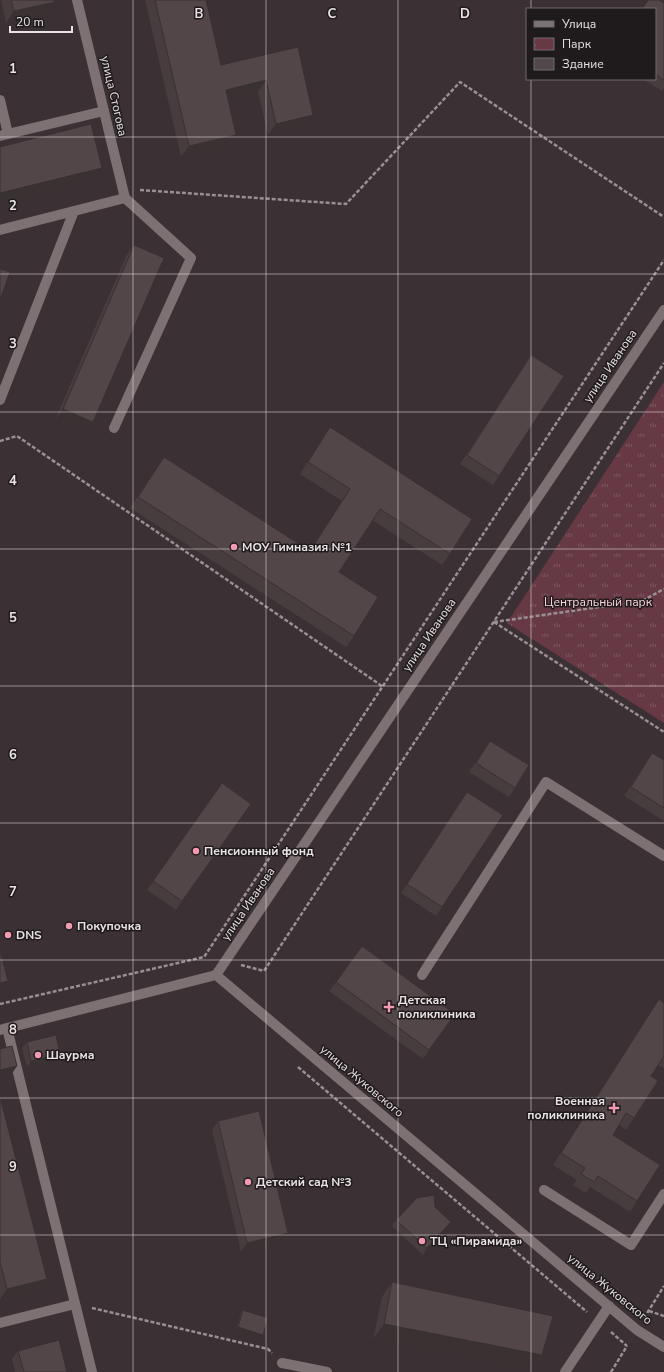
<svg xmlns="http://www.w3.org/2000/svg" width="664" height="1372" viewBox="0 0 664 1372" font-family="'Nunito Sans',sans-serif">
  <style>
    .park { fill: url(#park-tufts) }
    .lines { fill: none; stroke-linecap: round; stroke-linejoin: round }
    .path { stroke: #999093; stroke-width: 2.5; stroke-dasharray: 4 2; stroke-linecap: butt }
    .lane { stroke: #7d7173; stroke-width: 10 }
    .street { stroke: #7d7173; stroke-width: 10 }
    .secondary { stroke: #7d7173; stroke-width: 10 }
    .wall { fill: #473c3e }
    .shaded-wall { fill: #393132 }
    .building { fill: #524648; stroke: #393132 }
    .grid { fill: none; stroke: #eae3e5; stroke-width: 1; stroke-opacity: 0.55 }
    .poi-dot { fill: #f29aaf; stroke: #1f1a1b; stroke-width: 1.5 }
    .labels { text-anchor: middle; stroke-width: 3; stroke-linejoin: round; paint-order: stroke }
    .street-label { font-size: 12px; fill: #eae3e5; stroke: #1f1a1b }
    .poi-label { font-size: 12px; font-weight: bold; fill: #eae3e5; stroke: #1f1a1b; text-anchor: start }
    .park-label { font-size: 12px; fill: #fbd4dc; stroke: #1f1a1b }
    .grid-label { font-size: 13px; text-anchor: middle; font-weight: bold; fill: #eae3e5; stroke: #1f1a1b; stroke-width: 3; stroke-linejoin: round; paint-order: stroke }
  </style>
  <defs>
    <pattern id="park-tufts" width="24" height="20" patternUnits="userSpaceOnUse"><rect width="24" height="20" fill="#673944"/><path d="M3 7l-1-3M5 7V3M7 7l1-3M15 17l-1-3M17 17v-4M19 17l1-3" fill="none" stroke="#7d565f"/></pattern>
  </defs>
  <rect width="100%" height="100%" fill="#3b3033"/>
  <path class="park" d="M664,382V723L507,623Z"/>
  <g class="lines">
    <path class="path" d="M140,190L346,204L460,82L664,217
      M0,441L17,436L382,686
      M494,622L664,732
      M494,622L642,601L664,589
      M241,965L264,971L664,363
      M0,1004L204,957L664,260
      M298,1067L587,1312
      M92,1308L268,1349L272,1353
      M649,1311L664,1316
      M644,1318L664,1286
      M611,1332L627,1346
      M611,1372L627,1346"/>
    <path class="lane" d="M0,100L8,134
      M0,136L104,111
      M0,400L74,211
      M114,428L191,258L125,198
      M422,975L546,782L664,856
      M7,1028L92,1372
      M544,1190L631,1245L664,1194
      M0,1323L75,1304
      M282,1363L327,1372
      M565,1372L609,1306"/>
    <path class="street" d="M0,230L125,198L77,0"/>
    <path class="secondary" d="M216,975L664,310
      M0,1030L216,975L637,1330L664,1347"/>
  </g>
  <path class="wall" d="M1,0H54L47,13L6,23Z
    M145,0H206L221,65L298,47L306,126L268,135L258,92L228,99L236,135L228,146L181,157Z
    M664,3V88L662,91L643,79H655V9Z
    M134,245L85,433L55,420L126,256Z
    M531,355L499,476L493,485L460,464Z
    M330,427L450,554L442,565L372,520L339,572L354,636L346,647L130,508L164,457L309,551L342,501L300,474Z
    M490,741L515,788L509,797L469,772Z
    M652,753L664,760V821L624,796Z
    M222,783L251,804L176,910L147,890Z
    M467,792L442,907L436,916L401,893Z
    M336,982L455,1014L423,1059L329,991Z
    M659,999L664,1003V1068L658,1065L651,1076L634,1118L626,1130L619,1125L613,1135L637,1201L630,1212L590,1187L586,1193L573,1185L577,1180L553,1165L651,1011Z
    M27,1042L60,1054L56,1060L27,1067L22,1048Z
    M0,1097L39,1290L0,1300Z
    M218,1121L288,1233L282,1242L241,1252L212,1130Z
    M435,1207L447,1228L423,1255L392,1226L396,1220Z
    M392,1282L542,1355L532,1370L373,1339L382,1297Z
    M243,1310L261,1338L236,1330L241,1313Z
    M18,1351L67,1372H15L12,1359Z"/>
  <path class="shaded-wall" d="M55,2L47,13L6,23L14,11Z
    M266,80L258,92L218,101L226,90Z
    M313,115L306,126L268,135L276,124Z
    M236,135L228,146L181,157L189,146Z
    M102,168L94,179L0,203V193Z
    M63,409L93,422L85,433L55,420Z
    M8,981L0,992V983Z
    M60,1054L56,1060L27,1067L31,1061Z
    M17,1066L13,1072L0,1075V1070Z
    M451,1222L447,1228L423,1255L427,1248Z
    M288,1233L282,1242L241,1252L247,1243Z
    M47,1279L39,1290L0,1300V1299L7,1289Z
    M384,1324L542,1355L532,1370L373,1339Z
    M238,1327L263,1335L261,1338L236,1330Z"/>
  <path class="building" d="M11,0H54L55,2L14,11Z
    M155,0H206L221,65L298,47L313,115L276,124L266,80L226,90L236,135L189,146Z
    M648,0H659L664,3V80L655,74V9H642Z
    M91,124L102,168L0,193V147Z
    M134,245L164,258L93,422L63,409Z
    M0,269L10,272L0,300Z
    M531,355L564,376L499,476L467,455Z
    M330,427L472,519L450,554L380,509L339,572L378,597L354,636L138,497L164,457L310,551L350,489L308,462Z
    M490,741L529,765L515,788L476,763Z
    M652,753L664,760V808L631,787Z
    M222,783L251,804L182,901L153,881Z
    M467,792L503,815L442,907L407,884Z
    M362,946L455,1014L429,1050L336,982Z
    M0,950L8,981L0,983Z
    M659,999L664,1003V1056L651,1076L658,1081L634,1118L626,1113L613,1135L660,1165L637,1201L598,1176L594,1182L581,1174L585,1168L561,1153Z
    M56,1035L60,1054L31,1061L27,1042Z
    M12,1046L17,1066L0,1070V1049Z
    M0,1097L47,1279L7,1289L0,1262Z
    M259,1111L288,1233L247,1243L218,1121Z
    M434,1195L435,1207L451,1222L427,1248L396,1220L417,1198Z
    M392,1282L553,1316L542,1355L384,1324Z
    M243,1310L268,1318L263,1335L238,1327Z
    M59,1340L67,1372H24L18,1351Z"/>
  <path class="grid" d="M133,0V1372M266,0V1372M398,0V1372M531,0V9M531,79V1372M0,137H664M0,274H664M0,412H664M0,549H664M0,686H664M0,823H664M0,960H664M0,1098H664M0,1235H664"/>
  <g class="poi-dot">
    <circle cx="234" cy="547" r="4"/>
    <circle cx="196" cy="851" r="4"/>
    <circle cx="69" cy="926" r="4"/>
    <circle cx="8" cy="935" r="4"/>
    <path d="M387 1001h4v4h4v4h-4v4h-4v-4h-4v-4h4z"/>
    <circle cx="38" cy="1055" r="4"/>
    <path d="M612 1102h4v4h4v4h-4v4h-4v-4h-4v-4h4z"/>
    <circle cx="248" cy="1182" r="4"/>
    <circle cx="422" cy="1241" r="4"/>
  </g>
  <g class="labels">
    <g class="street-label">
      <text transform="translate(114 96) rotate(77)" y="4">улица Стогова</text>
      <text transform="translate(610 366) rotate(-56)" y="4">улица Иванова</text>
      <text transform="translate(429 635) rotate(-56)" y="4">улица Иванова</text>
      <text transform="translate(248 904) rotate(-56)" y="4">улица Иванова</text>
      <text transform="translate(362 1081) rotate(40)" y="4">улица Жуковского</text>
      <text transform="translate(610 1289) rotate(39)" y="4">улица Жуковского</text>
    </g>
    <g class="poi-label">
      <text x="242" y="551">МОУ Гимназия №1</text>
      <text x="204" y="855">Пенсионный фонд</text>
      <text x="77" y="930">Покупочка</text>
      <text x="16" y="939">DNS</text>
      <text x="398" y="1004">Детская<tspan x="398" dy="14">поликлиника</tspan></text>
      <text x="46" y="1059">Шаурма</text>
      <text x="605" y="1105" text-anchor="end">Военная<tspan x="605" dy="14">поликлиника</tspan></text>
      <text x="256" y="1186">Детский сад №3</text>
      <text x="430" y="1245">ТЦ «Пирамида»</text>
    </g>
    <g class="park-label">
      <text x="598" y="606">Центральный парк</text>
    </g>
  </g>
  <g class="grid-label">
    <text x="199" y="18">B</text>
    <text x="332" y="18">C</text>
    <text x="465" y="18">D</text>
    <text x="13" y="73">1</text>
    <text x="13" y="210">2</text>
    <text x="13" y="348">3</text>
    <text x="13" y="485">4</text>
    <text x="13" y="622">5</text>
    <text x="13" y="759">6</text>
    <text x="13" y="896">7</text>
    <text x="13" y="1034">8</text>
    <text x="13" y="1171">9</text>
  </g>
  <rect x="526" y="8" width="130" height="72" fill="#1f1a1b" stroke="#706a6c"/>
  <rect x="534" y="21" width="20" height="6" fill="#7d7173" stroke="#706a6c"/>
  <text x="562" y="28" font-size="12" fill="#eae3e5">Улица</text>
  <rect x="534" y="38" width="20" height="12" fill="url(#park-tufts)" stroke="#706a6c"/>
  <text x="562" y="48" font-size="12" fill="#eae3e5">Парк</text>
  <rect x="534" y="58" width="20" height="12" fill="#524648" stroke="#706a6c"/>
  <text x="562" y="68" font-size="12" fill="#eae3e5">Здание</text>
  <path d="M10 26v6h62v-6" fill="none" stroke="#eae3e5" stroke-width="2"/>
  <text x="16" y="26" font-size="12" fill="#eae3e5" stroke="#1f1a1b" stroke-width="3" paint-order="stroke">20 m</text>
</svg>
